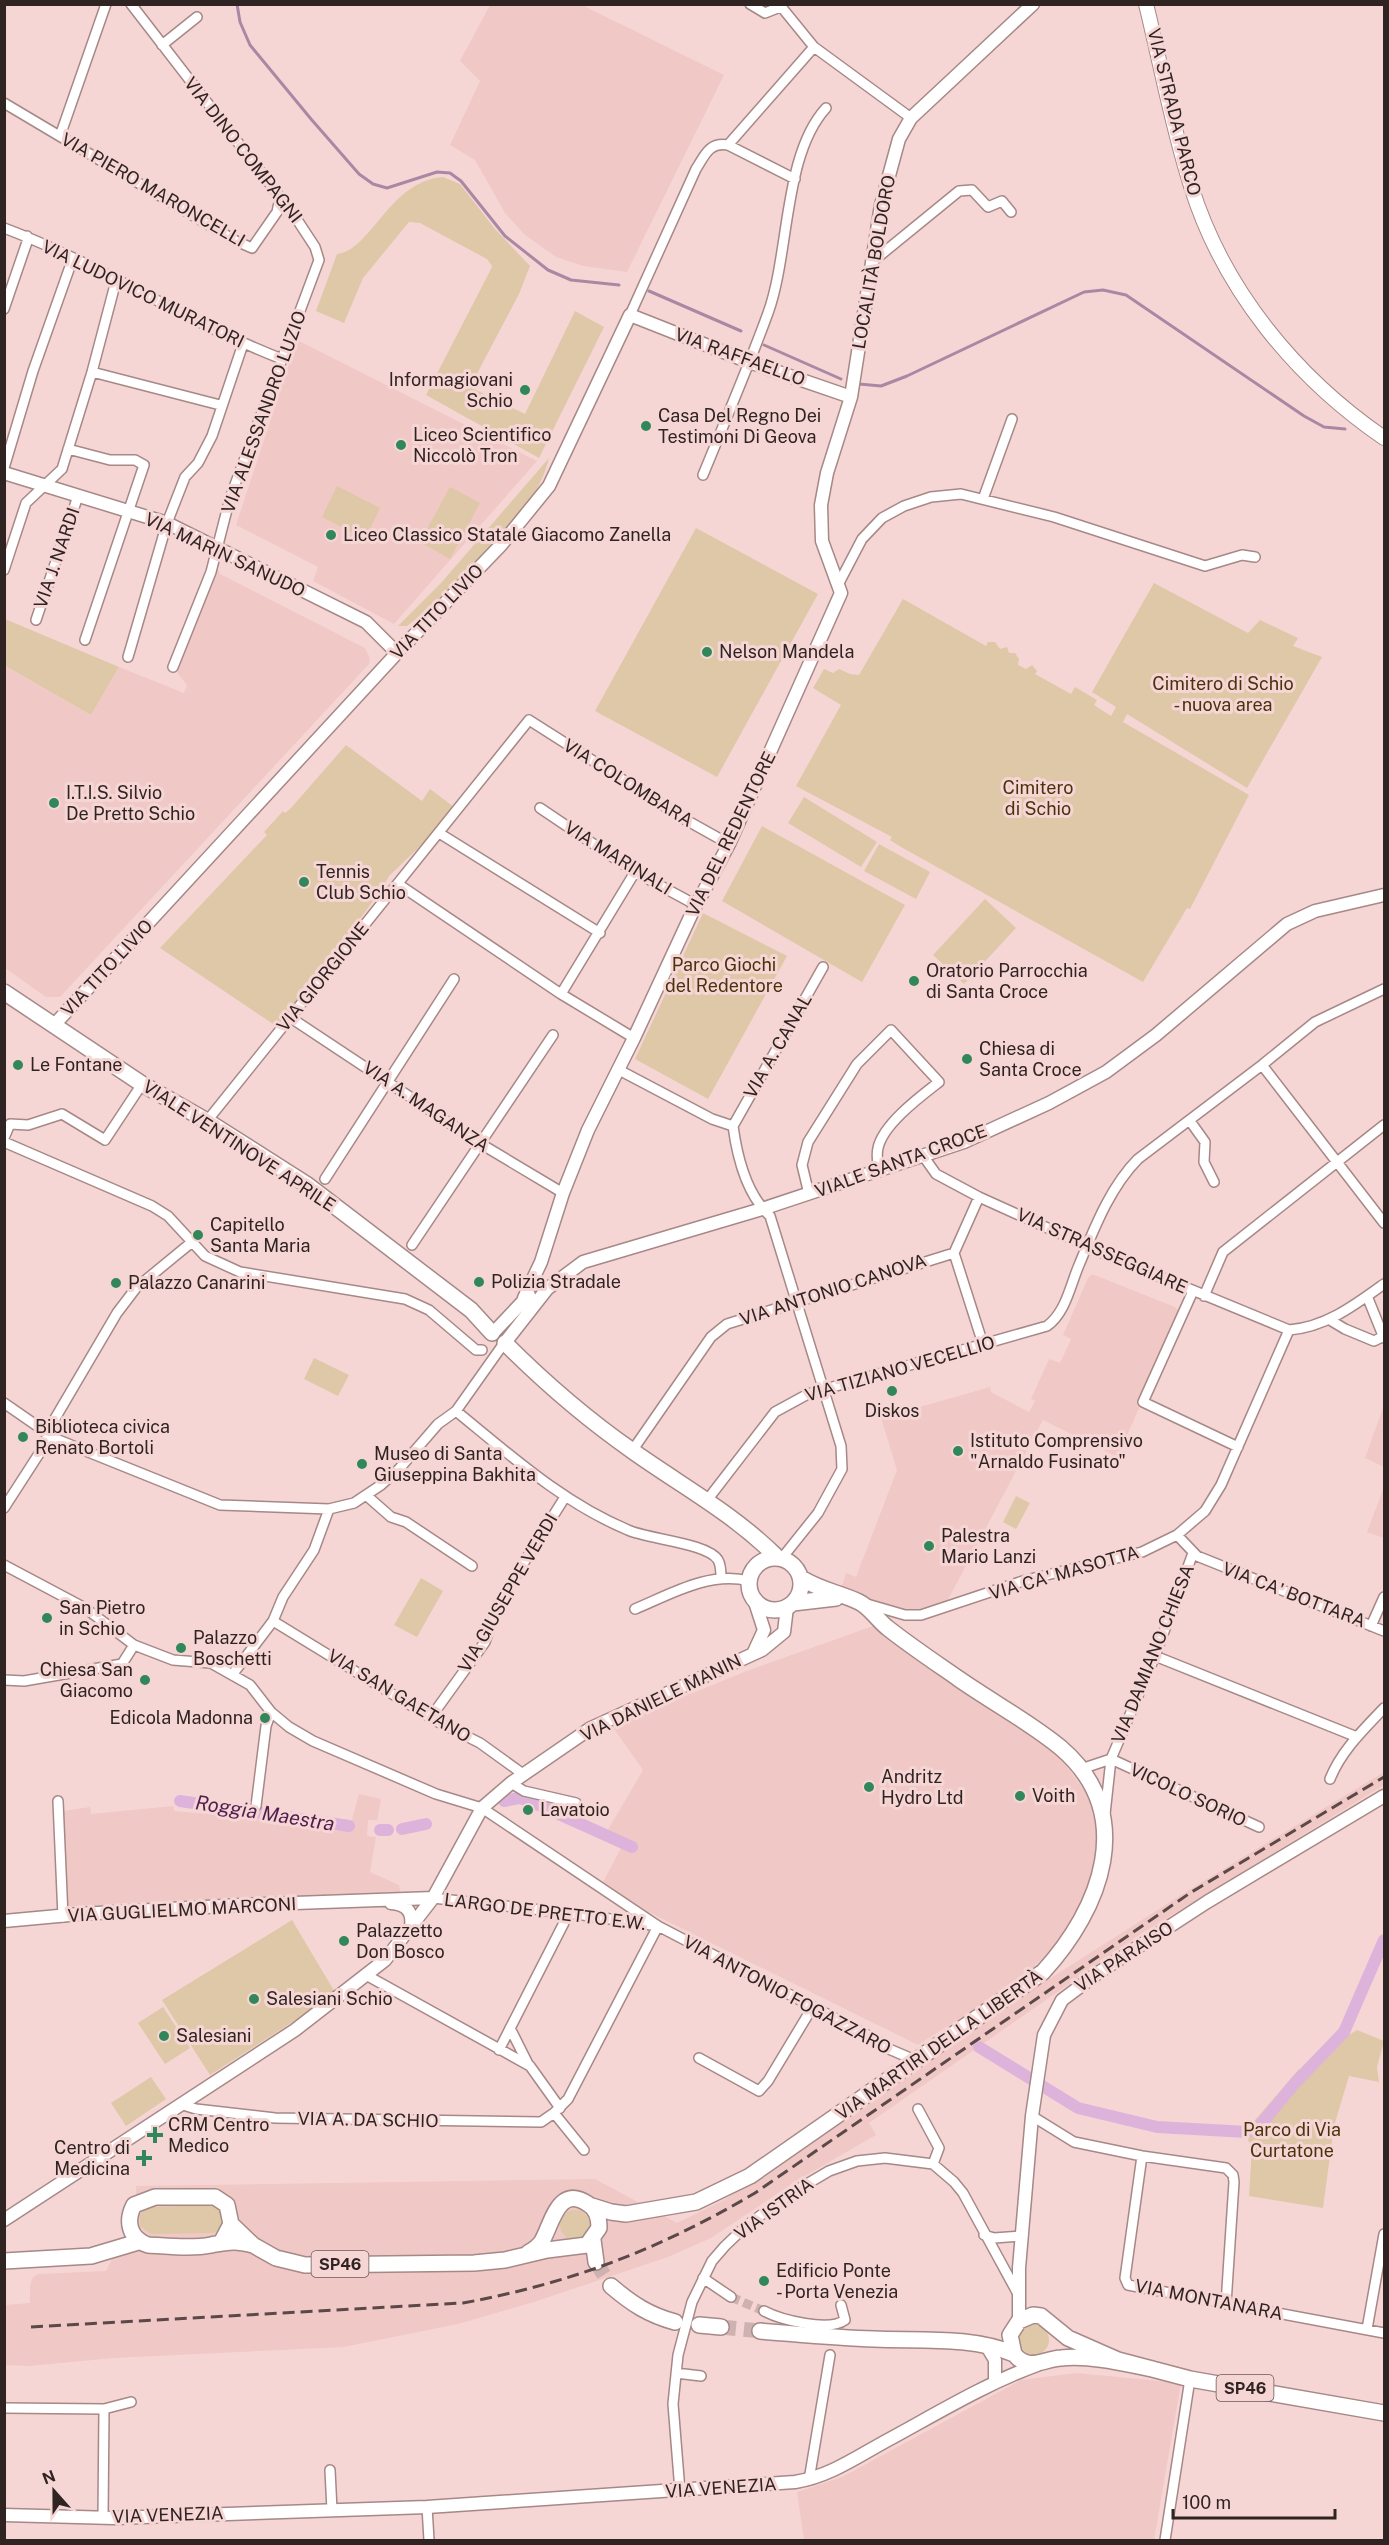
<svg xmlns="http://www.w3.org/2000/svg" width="1389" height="2545" viewBox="0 0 1389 2545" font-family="'Public Sans',sans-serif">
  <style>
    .built { fill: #f0c8c5 }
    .green { fill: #dec8a8 }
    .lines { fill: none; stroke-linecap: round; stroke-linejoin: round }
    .stream { stroke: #aa88a4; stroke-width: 3 }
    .canal { stroke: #deb3db; stroke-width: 12 }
    .minor-tunnel { stroke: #ceb2b1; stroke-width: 9; stroke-dasharray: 9 4.5; stroke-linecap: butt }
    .primary-tunnel { stroke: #ceb2b1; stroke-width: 15; stroke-dasharray: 15 8; stroke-linecap: butt }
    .minor-casing { stroke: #a68886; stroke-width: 12 }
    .tertiary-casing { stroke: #a68886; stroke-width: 15 }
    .secondary-casing { stroke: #a68886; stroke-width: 16 }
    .primary-casing { stroke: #a68886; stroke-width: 18 }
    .minor { stroke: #fff; stroke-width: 9 }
    .tertiary { stroke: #fff; stroke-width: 12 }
    .secondary { stroke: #fff; stroke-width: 14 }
    .primary { stroke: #fff; stroke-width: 15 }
    .rail { stroke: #5a4948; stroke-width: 3; stroke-dasharray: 12 6; stroke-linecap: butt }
    .poi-dot { fill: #32875a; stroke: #f6d6d4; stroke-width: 2 }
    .labels { text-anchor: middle; stroke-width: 6; stroke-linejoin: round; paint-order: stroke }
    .shield { fill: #f6d6d4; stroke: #6b5958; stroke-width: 1.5 }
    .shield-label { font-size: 16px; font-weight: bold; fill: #302423 }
    .street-label { font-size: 18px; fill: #302423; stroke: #f6d6d4 }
    .poi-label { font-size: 18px; fill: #302423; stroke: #f6d6d4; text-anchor: start }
    .park-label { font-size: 18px; fill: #4a330c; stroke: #f6d6d4 }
    .water-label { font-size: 20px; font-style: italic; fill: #501d4f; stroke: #f6d6d4 }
  </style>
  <rect width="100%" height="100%" fill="#f6d6d4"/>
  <path class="built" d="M490,5H582L724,75L627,272L583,266L556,257L525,235L505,213L475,160L450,145L480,81L460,61Z
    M297,340L537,461L394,624L313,581L318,567L236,525Z
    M215,562L220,574L365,648L370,658L369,664L60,997H46L5,968L4,666L91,715L119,667L184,693L187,685L178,674L177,667Z
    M1092,1274L1175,1307L1182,1314L1117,1457L1043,1420L942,1611L925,1618L905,1620L886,1616L872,1610L841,1589L846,1573L856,1577L897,1470L881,1418L990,1387L991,1392L1029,1412L1035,1401L1031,1399L1049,1359L1060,1363L1071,1339L1063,1335L1088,1278Z
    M1384,1405V1467L1365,1458Z
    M1384,1487V1538L1367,1532Z
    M873,1626L1059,1756L1088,1795L1099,1840L1096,1871L1076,1915L1053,1949L1017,1982L918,2045L600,1888L623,1844L605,1835L643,1770L612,1726L744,1672Z
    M1384,1772V1785L1141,1934L869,2123L876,2135L798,2180L711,2238L668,2257L534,2302L458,2324L344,2347L114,2358L29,2366L5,2365V2305L30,2303V2286L33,2277L38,2274L106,2271L136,2211V2186L595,2179L677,2223L722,2201L785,2161L1021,1997L1189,1890Z
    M359,1794L381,1799L377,1820H368L367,1836L376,1837L370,1872L399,1885L400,1892L62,1907L57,1812L90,1807L91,1814L173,1806L174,1811L275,1820L337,1831L338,1829L349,1831Z
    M1076,2373L1181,2383L1154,2540H804L797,2492L842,2477L1021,2380Z"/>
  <path class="green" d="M443,177L460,184L495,229L530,266L519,294L470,387L525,414L575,311L604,327L539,458L426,395L491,269L492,266L487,259L420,223L409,222L363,278L344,323L316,311L337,254C371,251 389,181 443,177Z
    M549,458C535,519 461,577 416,619L407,626H398L441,583Z
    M337,486L380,508L365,539L322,517Z
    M450,487L480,503L450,559L420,542Z
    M696,528L818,594L717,777L595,711Z
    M1154,583L1248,633L1260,620L1298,638L1293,646L1322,657L1247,788L1127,714L1123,722L1249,795L1190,909L1187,908L1143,982L901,847L890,840L892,837L796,786L841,705L813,688L824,669L833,673L839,669L850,674L859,675L903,599L986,646L988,642H995L1000,649L1007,647L1009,653H1015L1019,659L1018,665L1026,669L1032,665L1037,671L1035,674L1071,694L1075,687L1097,700L1094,705L1111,716L1116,707L1092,692Z
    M5,619L119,667L91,715L5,666Z
    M346,745L422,801L430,789L458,810L389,876L382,889L279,1028L160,948L267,835L264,832L283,811L285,813L291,808Z
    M804,797L877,842L861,867L788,823Z
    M762,826L905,905L862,982L722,901Z
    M879,844L930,872L916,899L864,871Z
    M985,899L1016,928L964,984L933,955Z
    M703,913L787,956L708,1099L635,1059Z
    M314,1358L349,1375L338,1396L304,1379Z
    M1016,1496L1030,1503L1016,1529L1003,1522Z
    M421,1578L443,1591L417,1637L394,1625Z
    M292,1920L336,1994L210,2075L162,2000Z
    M163,2007L190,2048L165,2064L138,2023Z
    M1357,2030L1384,2041L1377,2067L1379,2082L1349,2076L1334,2126L1323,2208L1249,2196L1252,2147L1248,2140L1252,2131L1249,2127L1299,2069L1311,2070L1337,2042Z
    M151,2077L166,2099L126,2126L111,2103Z
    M211,2205L221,2210L225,2219L220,2230L213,2233L151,2234L140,2226V2215L147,2207Z
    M560 2225a15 15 0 1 1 30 0a15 15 0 1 1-30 0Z
    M1019 2340a15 15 0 1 1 30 0a15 15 0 1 1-30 0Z"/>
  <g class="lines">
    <path class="stream" d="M237,4L240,22L250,45L311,119L359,174L373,184L387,188L437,172L450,173L461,181L505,236L548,270L571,280L619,285
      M649,291L741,331
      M764,345L841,379
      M859,384L881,386L907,376L1084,292L1103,290L1126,295L1304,416L1324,427L1345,429"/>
    <path class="canal" d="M180,1801L349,1826
      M504,1801L519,1798L530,1801L632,1847
      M402,1829L426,1824
      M380,1830H388
      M979,2047L1078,2108L1157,2127L1247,2132L1257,2129L1295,2083L1344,2032L1384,1940"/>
    <path class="minor-tunnel" d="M731,2297L764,2311"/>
    <path class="primary-tunnel" d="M596,2262L611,2286
      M721,2327L760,2331"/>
    <g class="minor-casing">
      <path id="minor" d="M131,4L294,215L315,247L319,260L230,498L211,572L173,667
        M750,4L765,13L780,7
        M779,4L814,47L911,118
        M162,45L197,17
        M4,103L236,241L252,248L277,212L280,198
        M60,136L106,4
        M728,145L814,47
        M4,228C100,264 186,322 282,359
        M872,262L959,191L972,190L988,207L1002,201L1011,212
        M4,309L27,242V236
        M630,315L696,169C705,155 709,142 728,145L795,179
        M92,372L220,405
        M68,449L110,460H135L144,465L85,640
        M4,468L33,371L73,258
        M703,475C725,421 748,368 768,313C790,252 783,155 826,108
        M983,499L1012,419
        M4,570L26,503L62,469L92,372L116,281
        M839,583L862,539L882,518L904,506L931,497L961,494L1054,517L1205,566L1242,555L1255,557
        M36,620L78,496
        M128,657L167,523L185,477L198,463L212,436L243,344
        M540,808L635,872L696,905
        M439,833L600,933
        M398,884L561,994L634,1038
        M561,994L635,872
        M291,1018L481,1144L563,1193
        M1262,1065L1384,1223
        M619,1070L712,1119L733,1126
        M207,1121L529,720L686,820L729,844
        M1190,1121L1205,1142L1204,1162L1214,1182
        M733,1126C737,1156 746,1194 770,1216L841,1446L842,1469L818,1513L782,1558
        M733,1126L823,967
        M4,1138L10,1124L28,1125L62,1114L105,1140L142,1084
        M4,1142L152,1206L168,1216L205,1256L240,1272L405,1299L429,1310L476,1350H482
        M924,1157L936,1174L979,1197L1105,1254L1289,1330
        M325,1179L454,979
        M809,1194L802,1165L808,1142L857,1064L891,1030L939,1082C921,1096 883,1124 878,1148C876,1156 878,1164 879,1172
        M979,1197L954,1253L983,1344
        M412,1245L553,1035
        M1193,1291L1143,1402L1238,1447
        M1204,1296L1223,1252L1384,1125
        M1367,1296L1384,1338
        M1330,1320L1345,1329L1374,1341L1384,1336
        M1289,1330C1326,1327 1355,1305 1384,1284
        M4,1403L56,1439L220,1505L329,1509L354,1503L381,1485L399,1469L438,1424L456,1411L502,1346
        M456,1411C510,1455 563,1503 628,1530C647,1539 708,1543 718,1560C721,1565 721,1572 721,1578
        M632,1451L711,1337L727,1324L954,1253
        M367,1496L391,1517L406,1522L472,1566
        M708,1499L775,1412L808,1394L1047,1326C1066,1312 1070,1286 1079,1265C1094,1229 1110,1187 1138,1159L1262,1065L1315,1022L1384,989
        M4,1508L44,1446L50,1427L117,1313L136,1288L192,1242
        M1177,1535L1197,1556L1384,1631
        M4,1565L85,1608L134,1645
        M867,1604L905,1615H921L1026,1580L1142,1552L1177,1535L1205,1511L1221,1485L1289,1330
        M635,1609C671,1594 709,1571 749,1581
        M273,1621L438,1722L480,1743L523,1774
        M1371,1626L1384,1597
        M1155,1656L1357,1737
        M232,1675L273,1621L283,1597L314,1550L329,1509
        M4,1680L24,1681L122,1664L134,1645L173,1660L211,1663L250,1685L271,1712L289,1727L313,1741L436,1794L482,1808L658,1926L873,2038L889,2049L917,2061
        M431,1717L485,1642L499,1602L565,1497
        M1081,1769L1111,1759L1155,1656L1193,1553
        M1330,1779C1341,1751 1364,1729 1384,1708
        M511,1783L524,1791L576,1803
        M58,1801L63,1917
        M256,1806L266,1726L271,1712
        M1105,1814L1111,1759L1259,1827
        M433,1898L569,1913L658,1926
        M366,1975L530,2066L560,2108
        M510,2028L528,2064
        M499,2050L569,1913
        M699,2058L759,2091L768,2081L812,2008
        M180,2104L196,2109L275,2118L541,2122L554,2113L568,2099L658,1926
        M918,2109L939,2148L933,2164
        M554,2113L584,2150
        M1032,2116L1074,2142L1142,2156L1226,2168L1233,2175L1234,2182L1226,2304
        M1142,2156L1125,2278L1128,2285L1384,2333
        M984,2235L994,2238L1023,2236
        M703,2278L731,2297
        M764,2311C781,2320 829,2332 845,2320L841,2305
        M1367,2329L1384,2234
        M676,2373L701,2376
        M4,2408L104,2409L103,2517
        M104,2409L131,2402
        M330,2470L332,2510
        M809,2480L830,2355
        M680,2491L673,2404L678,2355L692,2302L712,2261L725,2246L746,2226L790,2194L829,2171L857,2161L885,2158L933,2164L954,2182L963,2193L1018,2294
        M427,2507L429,2540
        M1165,2540L1190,2379"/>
    </g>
    <g class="tertiary-casing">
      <path id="tertiary" d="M4,473L167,523L366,622L397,653
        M55,1024L397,653L501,545L549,486L630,315L749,362L851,397
        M524,1298L541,1262L563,1193L588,1130L634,1038L692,913L729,844L841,593L822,541L821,505L827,473L851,397L881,205L899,139L911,118L1033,4
        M495,1331L529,1295
        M507,1340L547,1289L583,1262L762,1209L964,1142L1049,1103L1106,1072L1156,1035L1287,924L1315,911L1384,895
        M753,1654L764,1630L754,1599
        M391,1903C407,1904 413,1912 411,1927
        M4,1921L80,1914L242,1905L433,1898
        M4,2220L295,2030L385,1960L433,1898L482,1808L511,1783L591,1728L762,1650L784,1632L787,1607
        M1019,2321V2268L1032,2116L1044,2035L1062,2000L1098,1973L1207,1902L1384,1796
        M986,2345L995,2360V2380
        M4,2515L114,2518L427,2507L795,2482C828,2477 857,2457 886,2441C936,2414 985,2384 1037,2365"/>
    </g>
    <g class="secondary-casing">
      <path id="secondary" d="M1146,4C1161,65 1172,127 1191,186C1223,289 1295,377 1384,438"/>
    </g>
    <g class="primary-casing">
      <path id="primary" d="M4,992L142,1084L207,1121L306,1184L471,1310L492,1333
        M505,1343C545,1383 588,1420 634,1452C685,1488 731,1512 777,1557
        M749 1584a26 26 0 1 1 52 0a26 26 0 1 1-52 0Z
        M793,1603L836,1598
        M592,2206L611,2212L626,2214L696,2202L750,2176L1043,1972C1101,1909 1138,1814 1061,1748C1031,1723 992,1702 959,1679C936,1663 912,1647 889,1629C879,1622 870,1607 859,1602C838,1592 822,1591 801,1578
        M231,2224L253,2245L276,2258L305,2265L474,2263L505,2260L547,2250L587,2245L599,2228C599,2218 597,2209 588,2204C558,2184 552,2224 542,2241C539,2246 533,2250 528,2253
        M593,2240L596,2262
        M222,2241L231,2224L227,2205L215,2197H155L134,2205C125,2222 130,2239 148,2245C168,2246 191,2249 211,2245C229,2242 234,2240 253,2245
        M4,2261L91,2256L138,2242
        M611,2286C632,2304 649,2315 675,2322
        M699,2325L721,2327
        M760,2331C798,2334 836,2338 874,2339C920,2341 972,2336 1014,2354
        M1153,2369C1123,2363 1091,2355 1061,2358C1043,2359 1029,2372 1014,2354L1010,2335L1019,2321L1033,2315L1041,2316L1068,2338L1118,2360L1190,2379L1384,2413"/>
    </g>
    <use href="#minor" class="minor"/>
    <use href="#tertiary" class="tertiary"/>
    <use href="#secondary" class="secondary"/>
    <use href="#primary" class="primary"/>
    <path class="rail" d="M31,2327L463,2303C572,2283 660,2249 755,2193L1190,1893L1384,1777"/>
  </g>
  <g class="poi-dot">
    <circle cx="525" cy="390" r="6"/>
    <circle cx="646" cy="426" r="6"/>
    <circle cx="401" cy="445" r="6"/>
    <circle cx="331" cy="535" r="6"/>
    <circle cx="707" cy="652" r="6"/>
    <circle cx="54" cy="803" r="6"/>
    <circle cx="304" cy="882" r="6"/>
    <circle cx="914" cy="981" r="6"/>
    <circle cx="967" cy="1059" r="6"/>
    <circle cx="18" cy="1065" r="6"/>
    <circle cx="198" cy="1235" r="6"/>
    <circle cx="479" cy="1282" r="6"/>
    <circle cx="116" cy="1283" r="6"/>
    <circle cx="892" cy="1391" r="6"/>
    <circle cx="23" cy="1437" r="6"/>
    <circle cx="958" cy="1451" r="6"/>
    <circle cx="362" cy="1464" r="6"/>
    <circle cx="929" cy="1546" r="6"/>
    <circle cx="47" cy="1618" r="6"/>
    <circle cx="181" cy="1648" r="6"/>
    <circle cx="145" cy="1680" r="6"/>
    <circle cx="265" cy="1718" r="6"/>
    <circle cx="869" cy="1787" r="6"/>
    <circle cx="1020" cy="1796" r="6"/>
    <circle cx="528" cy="1810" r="6"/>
    <circle cx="344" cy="1941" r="6"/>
    <circle cx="254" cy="1999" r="6"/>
    <circle cx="164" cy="2036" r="6"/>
    <path d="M152 2126h6v6h6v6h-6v6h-6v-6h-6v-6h6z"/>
    <path d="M141 2149h6v6h6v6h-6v6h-6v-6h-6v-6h6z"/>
    <circle cx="764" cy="2281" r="6"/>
  </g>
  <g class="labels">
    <g class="shield">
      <rect x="311.5" y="2251" width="57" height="26" rx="4.5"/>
      <rect x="1216.5" y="2375" width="57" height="26" rx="4.5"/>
    </g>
    <g class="shield-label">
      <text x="340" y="2270">SP46</text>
      <text x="1245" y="2394">SP46</text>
    </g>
    <g class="street-label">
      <text transform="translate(1174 112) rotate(76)" y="6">VIA STRADA PARCO</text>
      <text transform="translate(243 150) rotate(52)" y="6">VIA DINO COMPAGNI</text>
      <text transform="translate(153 190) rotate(30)" y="6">VIA PIERO MARONCELLI</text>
      <text transform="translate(874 262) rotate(-80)" y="6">LOCALITÀ BOLDORO</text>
      <text transform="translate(143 294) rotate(26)" y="6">VIA LUDOVICO MURATORI</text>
      <text transform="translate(740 357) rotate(20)" y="6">VIA RAFFAELLO</text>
      <text transform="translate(264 412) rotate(-70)" y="6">VIA ALESSANDRO LUZIO</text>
      <text transform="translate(225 555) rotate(25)" y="6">VIA MARIN SANUDO</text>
      <text transform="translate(57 558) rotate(-71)" y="6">VIA J. NARDI</text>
      <text transform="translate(437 612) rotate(-46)" y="6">VIA TITO LIVIO</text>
      <text transform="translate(628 783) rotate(32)" y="6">VIA COLOMBARA</text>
      <text transform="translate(731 834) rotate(-64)" y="6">VIA DEL REDENTORE</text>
      <text transform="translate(618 858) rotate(32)" y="6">VIA MARINALI</text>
      <text transform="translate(107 968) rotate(-47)" y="6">VIA TITO LIVIO</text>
      <text transform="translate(323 977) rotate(-51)" y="6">VIA GIORGIONE</text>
      <text transform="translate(778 1046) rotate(-60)" y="6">VIA A. CANAL</text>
      <text transform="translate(426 1107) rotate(34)" y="6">VIA A. MAGANZA</text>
      <text transform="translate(239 1146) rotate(33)" y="6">VIALE VENTINOVE APRILE</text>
      <text transform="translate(901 1161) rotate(-20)" y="6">VIALE SANTA CROCE</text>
      <text transform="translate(1102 1251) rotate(24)" y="6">VIA STRASSEGGIARE</text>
      <text transform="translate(833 1290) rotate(-18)" y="6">VIA ANTONIO CANOVA</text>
      <text transform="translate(900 1369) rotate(-16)" y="6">VIA TIZIANO VECELLIO</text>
      <text transform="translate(1064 1573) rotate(-16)" y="6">VIA CA' MASOTTA</text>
      <text transform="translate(508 1593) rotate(-60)" y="6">VIA GIUSEPPE VERDI</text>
      <text transform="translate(1294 1595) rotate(21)" y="6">VIA CA' BOTTARA</text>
      <text transform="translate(1153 1654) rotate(-68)" y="6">VIA DAMIANO CHIESA</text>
      <text transform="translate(399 1696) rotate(31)" y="6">VIA SAN GAETANO</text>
      <text transform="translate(661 1698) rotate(-26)" y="6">VIA DANIELE MANIN</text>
      <text transform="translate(1188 1795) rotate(25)" y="6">VICOLO SORIO</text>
      <text transform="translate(182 1910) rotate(-3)" y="6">VIA GUGLIELMO MARCONI</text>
      <text transform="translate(545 1912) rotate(7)" y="6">LARGO DE PRETTO E.W.</text>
      <text transform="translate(1124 1957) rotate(-33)" y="6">VIA PARAISO</text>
      <text transform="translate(787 1995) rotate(28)" y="6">VIA ANTONIO FOGAZZARO</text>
      <text transform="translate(939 2045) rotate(-35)" y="6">VIA MARTIRI DELLA LIBERTÀ</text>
      <text transform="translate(368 2120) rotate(1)" y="6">VIA A. DA SCHIO</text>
      <text transform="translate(774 2209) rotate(-36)" y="6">VIA ISTRIA</text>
      <text transform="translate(1209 2300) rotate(11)" y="6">VIA MONTANARA</text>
      <text transform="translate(721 2488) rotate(-4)" y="6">VIA VENEZIA</text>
      <text transform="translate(168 2515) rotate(-2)" y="6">VIA VENEZIA</text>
    </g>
    <g class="poi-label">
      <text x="513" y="386" text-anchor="end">Informagiovani<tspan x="513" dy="21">Schio</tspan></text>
      <text x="658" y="422">Casa Del Regno Dei<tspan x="658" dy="21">Testimoni Di Geova</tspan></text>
      <text x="413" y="441">Liceo Scientifico<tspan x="413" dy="21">Niccolò Tron</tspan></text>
      <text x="343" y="541">Liceo Classico Statale Giacomo Zanella</text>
      <text x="719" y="658">Nelson Mandela</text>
      <text x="66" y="799">I.T.I.S. Silvio<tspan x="66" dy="21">De Pretto Schio</tspan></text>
      <text x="316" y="878">Tennis<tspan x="316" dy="21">Club Schio</tspan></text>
      <text x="926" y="977">Oratorio Parrocchia<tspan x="926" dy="21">di Santa Croce</tspan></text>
      <text x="979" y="1055">Chiesa di<tspan x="979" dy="21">Santa Croce</tspan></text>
      <text x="30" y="1071">Le Fontane</text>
      <text x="210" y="1231">Capitello<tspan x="210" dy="21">Santa Maria</tspan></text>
      <text x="491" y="1288">Polizia Stradale</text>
      <text x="128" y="1289">Palazzo Canarini</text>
      <text x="892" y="1417" text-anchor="middle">Diskos</text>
      <text x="35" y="1433">Biblioteca civica<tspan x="35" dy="21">Renato Bortoli</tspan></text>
      <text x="970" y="1447">Istituto Comprensivo<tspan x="970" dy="21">"Arnaldo Fusinato"</tspan></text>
      <text x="374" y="1460">Museo di Santa<tspan x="374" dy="21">Giuseppina Bakhita</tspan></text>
      <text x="941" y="1542">Palestra<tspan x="941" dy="21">Mario Lanzi</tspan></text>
      <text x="59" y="1614">San Pietro<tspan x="59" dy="21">in Schio</tspan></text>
      <text x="193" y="1644">Palazzo<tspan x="193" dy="21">Boschetti</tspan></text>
      <text x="133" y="1676" text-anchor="end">Chiesa San<tspan x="133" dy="21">Giacomo</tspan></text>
      <text x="253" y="1724" text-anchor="end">Edicola Madonna</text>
      <text x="881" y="1783">Andritz<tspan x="881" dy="21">Hydro Ltd</tspan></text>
      <text x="1032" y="1802">Voith</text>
      <text x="540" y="1816">Lavatoio</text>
      <text x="356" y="1937">Palazzetto<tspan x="356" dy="21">Don Bosco</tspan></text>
      <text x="266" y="2005">Salesiani Schio</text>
      <text x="176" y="2042">Salesiani</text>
      <text x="168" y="2131">CRM Centro<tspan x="168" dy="21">Medico</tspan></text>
      <text x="130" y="2154" text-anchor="end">Centro di<tspan x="130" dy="21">Medicina</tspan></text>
      <text x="776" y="2277">Edificio Ponte<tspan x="776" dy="21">- Porta Venezia</tspan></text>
    </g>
    <g class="park-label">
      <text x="1223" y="690">Cimitero di Schio<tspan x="1223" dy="21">- nuova area</tspan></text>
      <text x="1038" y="794">Cimitero<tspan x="1038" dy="21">di Schio</tspan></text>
      <text x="724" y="971">Parco Giochi<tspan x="724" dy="21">del Redentore</tspan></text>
      <text x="1292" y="2136">Parco di Via<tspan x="1292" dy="21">Curtatone</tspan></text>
    </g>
    <g class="water-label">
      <text transform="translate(265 1813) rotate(9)" y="7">Roggia Maestra</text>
    </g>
  </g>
  <rect width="1389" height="2545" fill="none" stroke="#302423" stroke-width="12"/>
  <g transform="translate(54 2491) rotate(339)" stroke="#f6d6d4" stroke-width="4.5" paint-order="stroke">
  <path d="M0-4.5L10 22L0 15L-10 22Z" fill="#302423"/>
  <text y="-9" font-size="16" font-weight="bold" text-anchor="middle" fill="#302423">N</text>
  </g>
  <path d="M1173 2509v9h162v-9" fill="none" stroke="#302423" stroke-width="3"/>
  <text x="1182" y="2509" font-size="18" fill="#302423" stroke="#f6d6d4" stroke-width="4.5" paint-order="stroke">100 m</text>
</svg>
